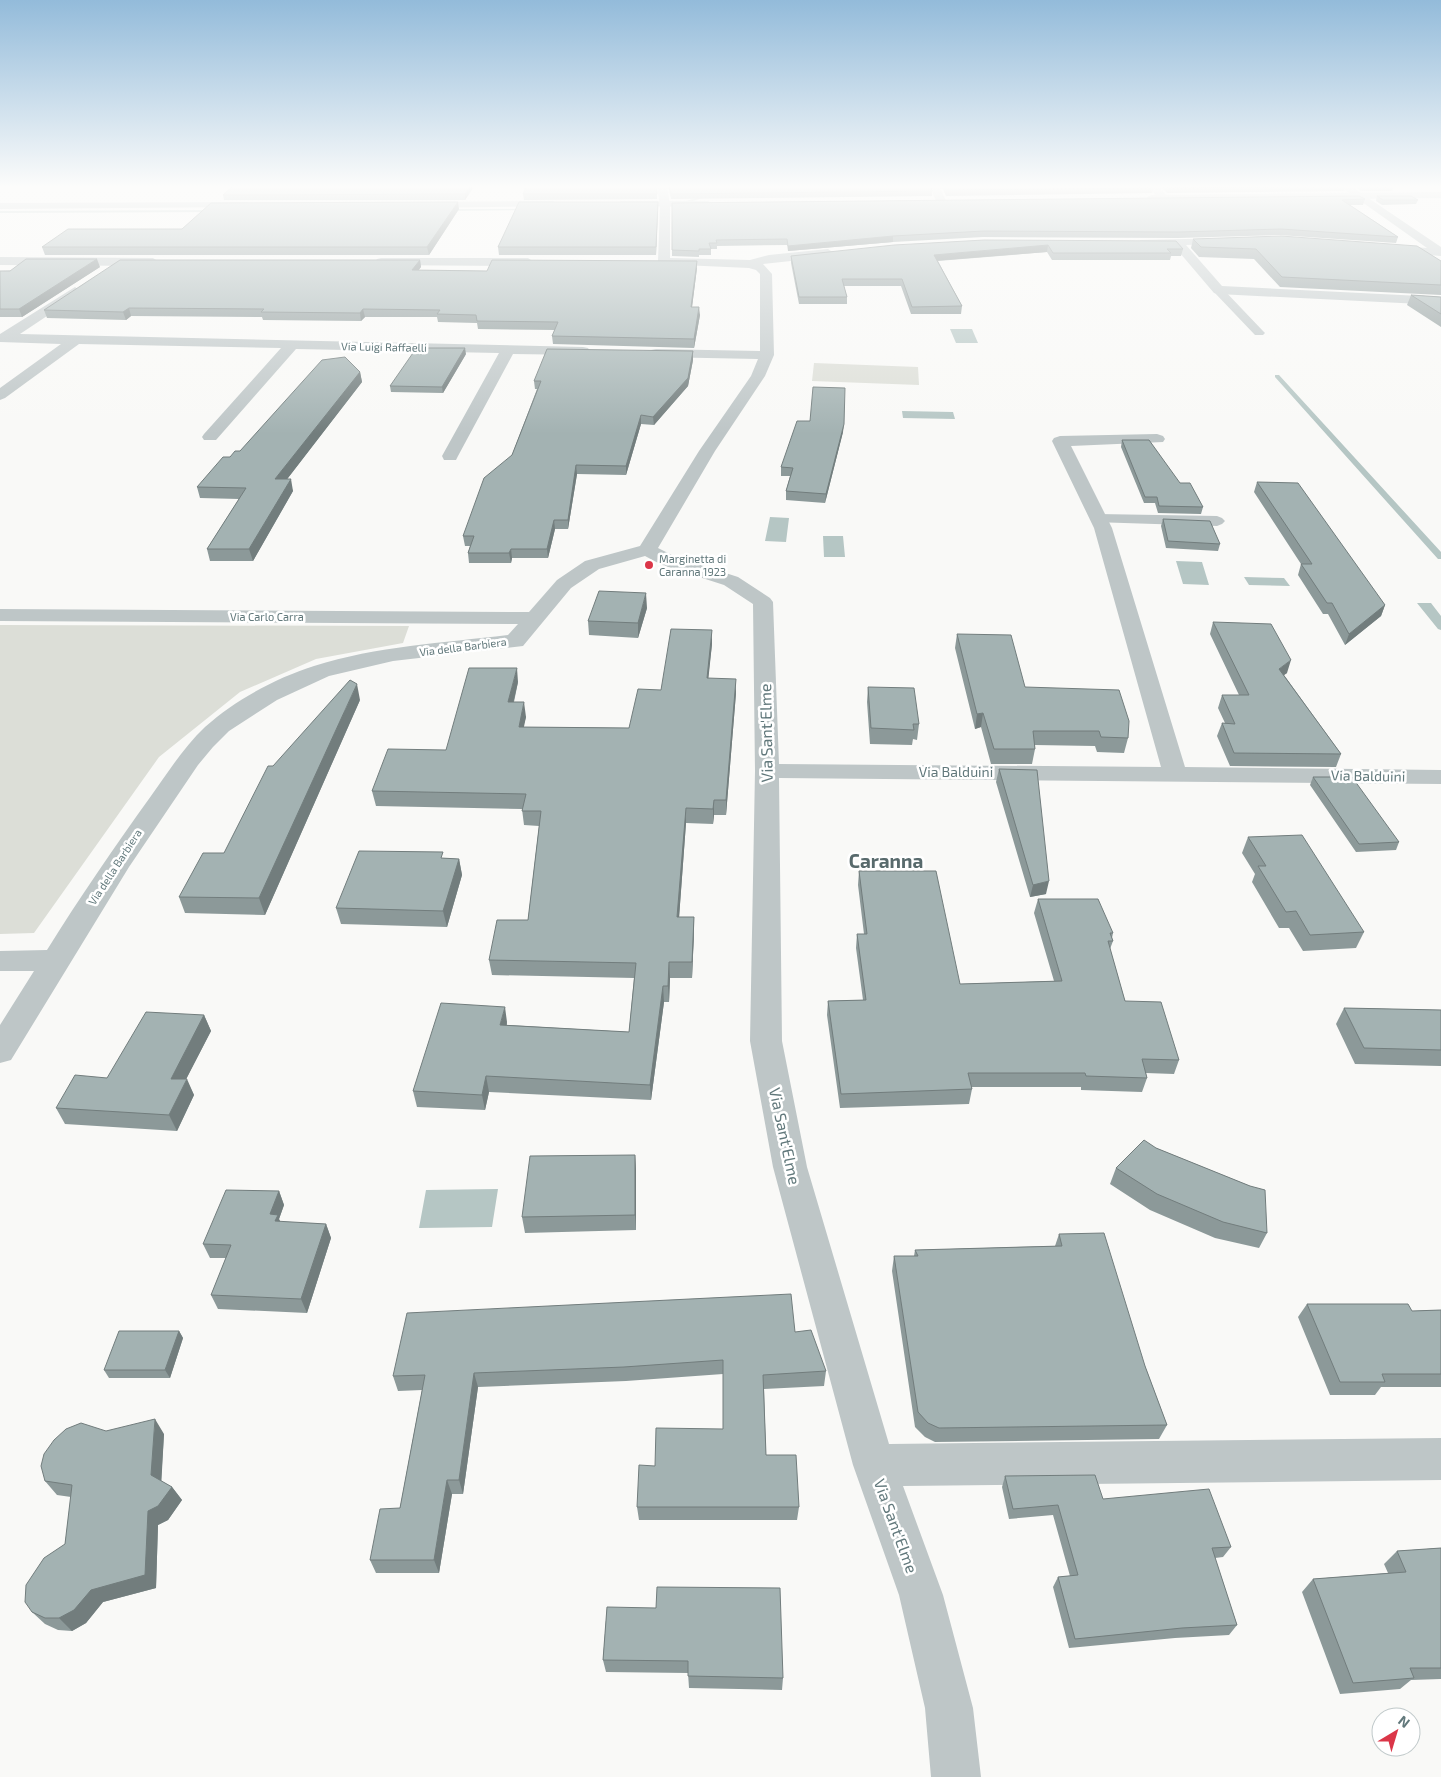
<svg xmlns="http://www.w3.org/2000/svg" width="1441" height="1777" viewBox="0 0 1441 1777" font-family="'Exo 2',sans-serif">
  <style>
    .green { fill: #dcded7 }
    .water { fill: #b5c6c4 }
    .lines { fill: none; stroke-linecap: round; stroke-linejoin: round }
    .stream { fill: #b5c6c4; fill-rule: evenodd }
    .service { fill: #bec6c7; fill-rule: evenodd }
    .minor { fill: #bec6c7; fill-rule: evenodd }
    .tertiary { fill: #bec6c7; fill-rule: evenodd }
    .wall { fill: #8c9999 }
    .shaded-wall { fill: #727d7d }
    .building { fill: #a3b2b2; stroke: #727d7d }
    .poi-dot { fill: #db3648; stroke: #fff; stroke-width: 2 }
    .labels { text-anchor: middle; stroke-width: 5; stroke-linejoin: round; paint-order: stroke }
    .far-street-label { font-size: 11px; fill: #61787b; stroke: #fff }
    .far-poi-label { font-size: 11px; fill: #61787b; stroke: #fff; text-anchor: start }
    .street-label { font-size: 14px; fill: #61787b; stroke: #fff }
    .near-street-label { font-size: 16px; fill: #61787b; stroke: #fff }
    .district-label { font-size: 19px; font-weight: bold; fill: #586a6c; stroke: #fff }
  </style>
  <rect width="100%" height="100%" fill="#f9f9f7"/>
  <path class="green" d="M814,363L918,367L919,385L812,381Z
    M0,625L409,626L403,643L316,659L240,692L159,757L34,933L0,934Z"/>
  <path class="water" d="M950,329H972L978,343H956Z
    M902,411L953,412L955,419L903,418Z
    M770,517L789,518L786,542L765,541Z
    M823,536H843L845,557H824Z
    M1176,561L1202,562L1209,585L1183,584Z
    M1244,577L1284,578L1290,586L1249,585Z
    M1417,603H1431L1441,616V630L1438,629Z
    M498,1189L492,1227L419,1228L426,1190Z"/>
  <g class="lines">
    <path class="stream" d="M736,185H742L678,206L674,205Z
      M444,209H531L533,210L442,211Z
      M218,210L216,212L0,213V211Z
      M1275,375H1279L1441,552V559H1438L1275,377Z"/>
    <path class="service" d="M1218,287L1222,288L1263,331L1265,333L1263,335H1255L1214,292L1213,290L1214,288Z
      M1098,514L1217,516L1222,518L1225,521L1222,524L1217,526L1093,522L1090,519L1093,516Z"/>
    <path class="minor" d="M657,185H667L670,206V258L750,260L769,255L828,249L834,253L828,257L763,264L772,274L774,355L765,376L715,451L658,548L676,557L738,577L770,598L773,602L779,764L1161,767L1094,528L1052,441L1054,438L1060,436L1157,434L1163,436L1165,439L1163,442L1071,446L1112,528L1185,767L1441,770V784L779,778L782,1041L807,1167L889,1444L1441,1438V1480L903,1486L943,1595L973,1708L981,1777H931L925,1708L899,1595L853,1465L773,1167L750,1041L755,771L753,604L724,585L662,565L645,556L599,569L571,588L523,646L393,661L329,676L277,700L229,731L213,747L198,765L129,867L11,1060L0,1063V1025L34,971H0V951L47,950C80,897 115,846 151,796C168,772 184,747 205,727C235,700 276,678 314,666C377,646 443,643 508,635L518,624L0,621V609L529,612L557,580L585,561L640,546L699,451L751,376L758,359L656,357L651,356L649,353L651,350L656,349L760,351V274L756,270L749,268L660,264L658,261L660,206Z
      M929,185H939L946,201L945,203H937Z
      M1147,185H1157L1169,198L1164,201L1160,200Z
      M1338,185H1349L1441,247V256L1384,251L1382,249L1388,245L1427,248Z
      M1230,238L1236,241L1234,243L1186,245L1222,286L1441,297V305L1218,294L1214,293L1174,246H1141L1135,243L1141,240Z
      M0,257L153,258L159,262L153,266L0,265Z
      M381,258H528L534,262L528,266L377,265L375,262L377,259Z
      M75,287L81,291L80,294L20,334L583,347L588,348L590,351L588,354L583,355L513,354L458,456L456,460H444L442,456L499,353L296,349L216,440H204L202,437L204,434L281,348L79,344L5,398L0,400V388L61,344L0,342V334Z"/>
    <path class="tertiary" d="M1441,192V198L1151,201L1146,198L1151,195Z
      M553,201L558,204L557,206L421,208L416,205L421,202Z
      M621,201H708L713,204L708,207L617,206L616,204Z
      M246,202L250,203L251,205L250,207L0,209V203Z"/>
  </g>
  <path class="wall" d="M26,185H124L27,186Z
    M475,185L465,200H224L223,195Z
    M668,185H930L932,191V196L671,199Z
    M941,185H1150L1153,188L1152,193L946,196Z
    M1159,185H1344L1345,186L1344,191L1167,193Z
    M1352,185H1441L1394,186L1392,191H1361Z
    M523,194H657V199L524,200Z
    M1377,196L1418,200L1416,204L1382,205L1376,201Z
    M1365,199L1363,205H1350L1398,237L1396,243L1279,235L1178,238L983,237L893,242L788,251L787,245L717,246V249H711V255H699V257L672,256V203Z
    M658,202L656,255H499L498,247Z
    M459,209L429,255H45L42,247L182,229Z
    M1193,239L1441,261V295L1280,287L1254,259L1199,257L1191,248Z
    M984,240L1183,249L1181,256H1171L1170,260H1052L1047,252L938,261L962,306L961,314H911L901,286H844L847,297V304H799L791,263V256Z
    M420,260L421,267L418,270L487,271L697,268L692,307L700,315L694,348L553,344L552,336L555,330L478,329L477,323L438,322L437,317H365L361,321L263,320L262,317L131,316L126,320L47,318L44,310Z
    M100,267L22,317H0V271Z
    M1411,295L1441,297V327L1407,305Z
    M466,354L443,393L391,392L390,386Z
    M693,360L688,386L654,425L641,424L626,475L577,474L568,529H555L548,558H512L511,563H469L468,553L470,546H465L463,536L512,455L537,389H535L534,381Z
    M360,372L362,382L287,479L293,491L253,561H210L207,549L239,499L200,498L197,487L230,457L240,451Z
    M843,432L825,503L786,500V491L790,476H781V467Z
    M1122,440L1203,507L1201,514L1158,513L1155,503H1144L1121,447Z
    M1257,482L1385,605L1381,616L1345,645L1328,614H1323L1298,575L1301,564L1254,492Z
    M1163,519L1220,544L1218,551L1166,548L1161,526Z
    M647,608L638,638L589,635L588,621Z
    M1213,622L1287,673L1284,675L1341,754L1336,767L1230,766L1217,736L1222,723H1225L1218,708L1222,695H1239L1210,634Z
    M957,634L1025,687L1128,738L1124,753L1097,752L1095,746L1035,745V749L1032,764H991L981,727L975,729L955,648Z
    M712,644L708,678L736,693L726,815H714L713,824L686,823L679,917H694V932L692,978H670L669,1002H664L651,1100L489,1092L485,1110L417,1107L413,1091L507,1022V1025L629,1032L634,978L492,975L489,960L528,920L539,826L524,825L522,809L376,806L372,791L446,750L518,682L514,702L526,717L523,727L629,728L661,690Z
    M868,687L919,724L917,740L913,739L912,745L870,744L867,702Z
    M360,700L265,915L185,913L179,897L224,853L273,766Z
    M999,769L1046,894L1030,897L996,782Z
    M1313,777L1399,842L1396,850L1356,852L1310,785Z
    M1248,837L1364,932L1356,948L1303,951L1289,928H1279L1252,882L1255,874L1242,853Z
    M444,858L459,859L462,875L447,927L341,924L336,908Z
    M859,871L960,984L1054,981L1034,913L1038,899L1113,933L1112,938L1113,941L1110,949L1125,1001L1179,1060L1174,1074L1146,1073L1147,1078L1142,1092L1081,1090V1087H972V1089L969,1104L840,1108L827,1015L828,1001L863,1000L856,948L857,934H864L858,885Z
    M1344,1008L1441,1010V1066L1355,1064L1336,1024Z
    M204,1015L211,1031L186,1079L194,1095L177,1131L65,1124L56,1108L107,1078Z
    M1156,1148L1250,1186L1267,1233L1259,1248L1215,1238L1150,1210L1110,1184L1116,1168Z
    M635,1155L636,1171V1230L525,1233L522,1217Z
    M279,1191L284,1205L279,1219L280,1222L326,1224L331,1238L307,1313L218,1309L211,1295L226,1258H210L203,1244Z
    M1059,1234L1145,1366L1167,1425L1159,1439L935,1442L925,1437L915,1427L892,1271L894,1256H914L915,1250L1055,1246Z
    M1307,1304L1412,1311L1441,1310V1387H1381L1375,1395H1330L1298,1317Z
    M179,1331L183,1338L170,1378H109L104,1370Z
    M795,1332L826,1371L824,1386L764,1389L766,1455L799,1507L797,1520H639L637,1507L655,1466L723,1429V1374L626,1381L478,1387L463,1494H452L439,1573H376L370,1560L400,1508L422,1390L398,1391L393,1376Z
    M106,1431L164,1434L161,1481L172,1487L182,1500L168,1520L158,1525L156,1588L103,1602L86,1623L72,1631L58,1630L45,1624L32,1612L65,1544L71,1497L57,1495L45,1481Z
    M1005,1476L1103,1499L1231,1547L1223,1557L1215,1558L1237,1625L1229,1635L1175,1638L1069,1648L1053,1587L1058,1577L1070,1576L1053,1515L1009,1519L1002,1487Z
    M1441,1548V1679L1411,1680L1400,1689L1340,1694L1302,1592L1313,1579L1388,1573L1384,1564L1397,1551Z
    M607,1607L783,1678L782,1690L689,1688L688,1673L606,1672L603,1660Z"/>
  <path class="shaded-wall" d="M471,185H475L465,200V194Z
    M458,202L459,209L429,255L427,247Z
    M658,202V209L656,255V247Z
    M893,236V242L788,251V246Z
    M1048,245L1047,252L933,261L934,255Z
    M97,259L100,267L22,317L19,309Z
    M420,260L421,267L413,278L412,270Z
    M697,261V268L691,315V307Z
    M699,307L700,315L694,348V339Z
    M129,308L131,316L126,320L123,312Z
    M363,309L365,317L361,321L360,313Z
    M465,348L466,354L443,393L442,387Z
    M693,351V360L688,386L654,425L653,417Z
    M360,372L362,382L278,491L275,479Z
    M641,415V424L626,475V466Z
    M844,424L843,432L825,503L826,494Z
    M576,465L577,474L568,529V520Z
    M291,479L293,491L253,561L249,549Z
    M554,520L555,529L548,558L547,549Z
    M511,549L512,558L511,563L509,553Z
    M646,593L647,608L638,638V623Z
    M1385,605L1381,616L1345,645L1349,634Z
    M712,630V644L707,692V678Z
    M1291,660L1287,673L1275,681L1279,669Z
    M517,668L518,682L510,717L508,702Z
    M736,679V693L726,815V800Z
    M357,684L360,700L265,915L259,898Z
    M524,702L526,717L521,741L519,727Z
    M983,713L981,727L975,729L977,714Z
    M714,800V815L713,824V809Z
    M686,808V823L678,932L677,917Z
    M459,859L462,875L447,927L443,911Z
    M1049,881L1046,894L1030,897L1033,885Z
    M694,917V932L692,978V962Z
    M669,962L670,978L669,1002L668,986Z
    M663,986L664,1002L651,1100L650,1085Z
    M505,1007L507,1022L503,1040L500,1025Z
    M204,1015L211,1031L178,1095L171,1079Z
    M486,1076L489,1092L485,1110L482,1095Z
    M187,1079L194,1095L177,1131L169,1115Z
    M635,1155L636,1171V1230L635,1215Z
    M279,1191L284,1205L279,1219L284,1229L276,1228L270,1214Z
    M326,1224L331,1238L307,1313L301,1299Z
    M179,1331L183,1338L170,1378L165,1370Z
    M474,1373L478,1387L463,1494L459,1480Z
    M155,1419L164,1434L161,1488L151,1475Z
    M447,1480L452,1494L439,1573L434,1560Z
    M172,1487L182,1500L168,1520L158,1525L156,1588L103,1602L86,1623L72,1631L59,1618L148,1511Z"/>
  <path class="building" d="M234,185H471L465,194L223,195Z
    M527,185H656L657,194H523Z
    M669,185H930L932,191L671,194Z
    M944,185H1150L1153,188L946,190Z
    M1165,185H1344L1345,186L1168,188Z
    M1362,185H1394L1363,186Z
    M1359,196L1365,199L1342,200L1398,237L1281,229L1179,232L984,231L893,236L788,246L787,239L716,240L717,243H709L711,249H699V251L672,250V203Z
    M1377,196H1411L1418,200H1383Z
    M458,202L427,247H42L68,229H182L211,203Z
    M519,202H658L656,247H498Z
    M1281,236L1417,246L1441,261V285L1282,277L1256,249L1201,247L1193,239Z
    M984,240L1176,241L1183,249H1167L1171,253H1053L1048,245L934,255L962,306L912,307L902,279H842L847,297H799L791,256L894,245Z
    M26,259H97L19,309H0V271H10Z
    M120,260H420L412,270L487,271L492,260L697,261L691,307H699L694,339L552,336L558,322L477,321L476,315L437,314L440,310L363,309L360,313L261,312L264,309L129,308L123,312L44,310Z
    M1411,295L1441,297V314Z
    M426,348H465L442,387L390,386L415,350Z
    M547,349L693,351L688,378L653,417L641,415L626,466L576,465L568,520H554L547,549H511L509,553H468L474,536H463L484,478L512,455L541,381H534Z
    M345,357L360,372L275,479H291L249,549H207L246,488L197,487L223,457H230L235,451H240L322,360Z
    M813,387L845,388L844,424L826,494L786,491L793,468L781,467L797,421H810Z
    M1122,440H1149L1180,483H1190L1203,507L1159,506L1157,497H1145Z
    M1257,482L1298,483L1385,605L1349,634L1332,603H1327L1301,564H1312Z
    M1163,519L1210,521L1220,544L1168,541Z
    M599,591L646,593L638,623L588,621Z
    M1213,622L1271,624L1291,660L1279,669L1341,754L1234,753L1222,723L1235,724L1222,695H1249Z
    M671,629L712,630L707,678L736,679L726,800H714L713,809L686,808L677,917H694L692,962H669L668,986H663L650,1085L486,1076L482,1095L413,1091L441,1003L505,1007L500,1025L629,1032L636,963L489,960L497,920H528L541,811H522L526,794L372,791L388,749L446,750L469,668H517L508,702H524L519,727L629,728L638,689L661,690Z
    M957,634L1011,635L1025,687L1119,690L1129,721L1128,738L1101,737L1099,731H1033L1035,749H994L983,713L977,714Z
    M350,680L357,684L259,898L179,897L203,853H224L268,766H273Z
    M868,687L914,688L919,724H913L914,730L871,728Z
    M999,769L1037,770L1049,881L1033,885Z
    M1313,777H1352L1399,842L1359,844Z
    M1302,835L1364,932L1310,935L1296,911L1286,912L1258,866H1266L1248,837Z
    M359,851L443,852L441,858L459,859L443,911L336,908Z
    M859,871H936L960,984L1062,981L1038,899H1098L1113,933H1110L1113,941H1108L1125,1001L1161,1002L1179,1060L1142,1059L1147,1078L1086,1076L1085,1073H968L972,1089L841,1094L828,1001L866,1000L857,934H867Z
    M1344,1008L1441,1010V1050L1364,1048Z
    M146,1012L204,1015L171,1079H187L169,1115L56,1108L75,1075L107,1078Z
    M1144,1140L1156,1148L1250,1186L1265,1190L1267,1233L1223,1222L1157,1194L1116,1168Z
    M635,1155V1215L522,1217L530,1156Z
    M226,1190L279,1191L270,1214L278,1215L275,1221L326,1224L301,1299L211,1295L231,1245L203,1244Z
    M1104,1233L1145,1366L1167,1425L939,1428L928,1423L918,1412L894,1256H918L915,1250L1062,1246L1059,1234Z
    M791,1294L795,1332L811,1330L826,1371L763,1375L766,1455H796L799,1507H637L639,1465L655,1466L656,1428L723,1429V1360L624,1367L474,1373L459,1480H447L434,1560H370L380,1509L400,1508L425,1375L393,1376L407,1313Z
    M1307,1304H1408L1412,1311L1441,1310V1374H1382L1385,1382H1340Z
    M119,1331H179L165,1370H104Z
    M155,1419L151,1475L172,1487L158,1506L148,1511L145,1575L91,1590L74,1610L59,1618H45L32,1612L25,1602L26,1585L44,1558L65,1544L72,1485L45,1481L41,1466L44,1454L54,1440L66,1429L81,1423L106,1431Z
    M1095,1475L1103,1499L1209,1489L1231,1547L1212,1548L1237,1625L1182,1628L1075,1639L1058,1577L1078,1575L1058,1505L1013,1509L1005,1476Z
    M1441,1548V1668H1410L1414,1678L1353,1683L1313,1579L1406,1572L1397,1551Z
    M657,1587L780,1588L783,1678L688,1676V1661L603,1660L607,1607L656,1608Z"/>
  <linearGradient id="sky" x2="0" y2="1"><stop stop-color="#93bbda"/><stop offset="0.43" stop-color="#fcfcfb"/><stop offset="1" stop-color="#fcfcfb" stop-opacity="0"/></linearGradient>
  <rect width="1441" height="434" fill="url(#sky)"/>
  <circle class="poi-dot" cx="649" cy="565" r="5"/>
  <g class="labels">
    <g class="far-street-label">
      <text transform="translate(384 347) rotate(1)" y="4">Via Luigi Raffaelli</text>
      <text x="267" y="621">Via Carlo Carra</text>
      <text transform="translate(463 647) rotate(-7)" y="4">Via della Barbiera</text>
      <text transform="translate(115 867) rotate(-57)" y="4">Via della Barbiera</text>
    </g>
    <g class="far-poi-label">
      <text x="659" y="563">Marginetta di<tspan x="659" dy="13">Caranna 1923</tspan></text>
    </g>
    <g class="street-label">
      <text x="956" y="777">Via Balduini</text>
      <text transform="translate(1368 776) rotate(1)" y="5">Via Balduini</text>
    </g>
    <g class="near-street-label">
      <text transform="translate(766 733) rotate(-91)" y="6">Via Sant'Elme</text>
      <text transform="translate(785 1136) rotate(78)" y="6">Via Sant'Elme</text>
      <text transform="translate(896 1526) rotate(70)" y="6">Via Sant'Elme</text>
    </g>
    <g class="district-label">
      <text x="886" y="868">Caranna</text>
    </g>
  </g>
  <g transform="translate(1396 1732) rotate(38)"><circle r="24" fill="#ffffff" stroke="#c0c9ca"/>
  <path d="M0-4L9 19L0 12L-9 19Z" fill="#db3648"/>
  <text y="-8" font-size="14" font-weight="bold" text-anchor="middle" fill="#61787b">N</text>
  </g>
</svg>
